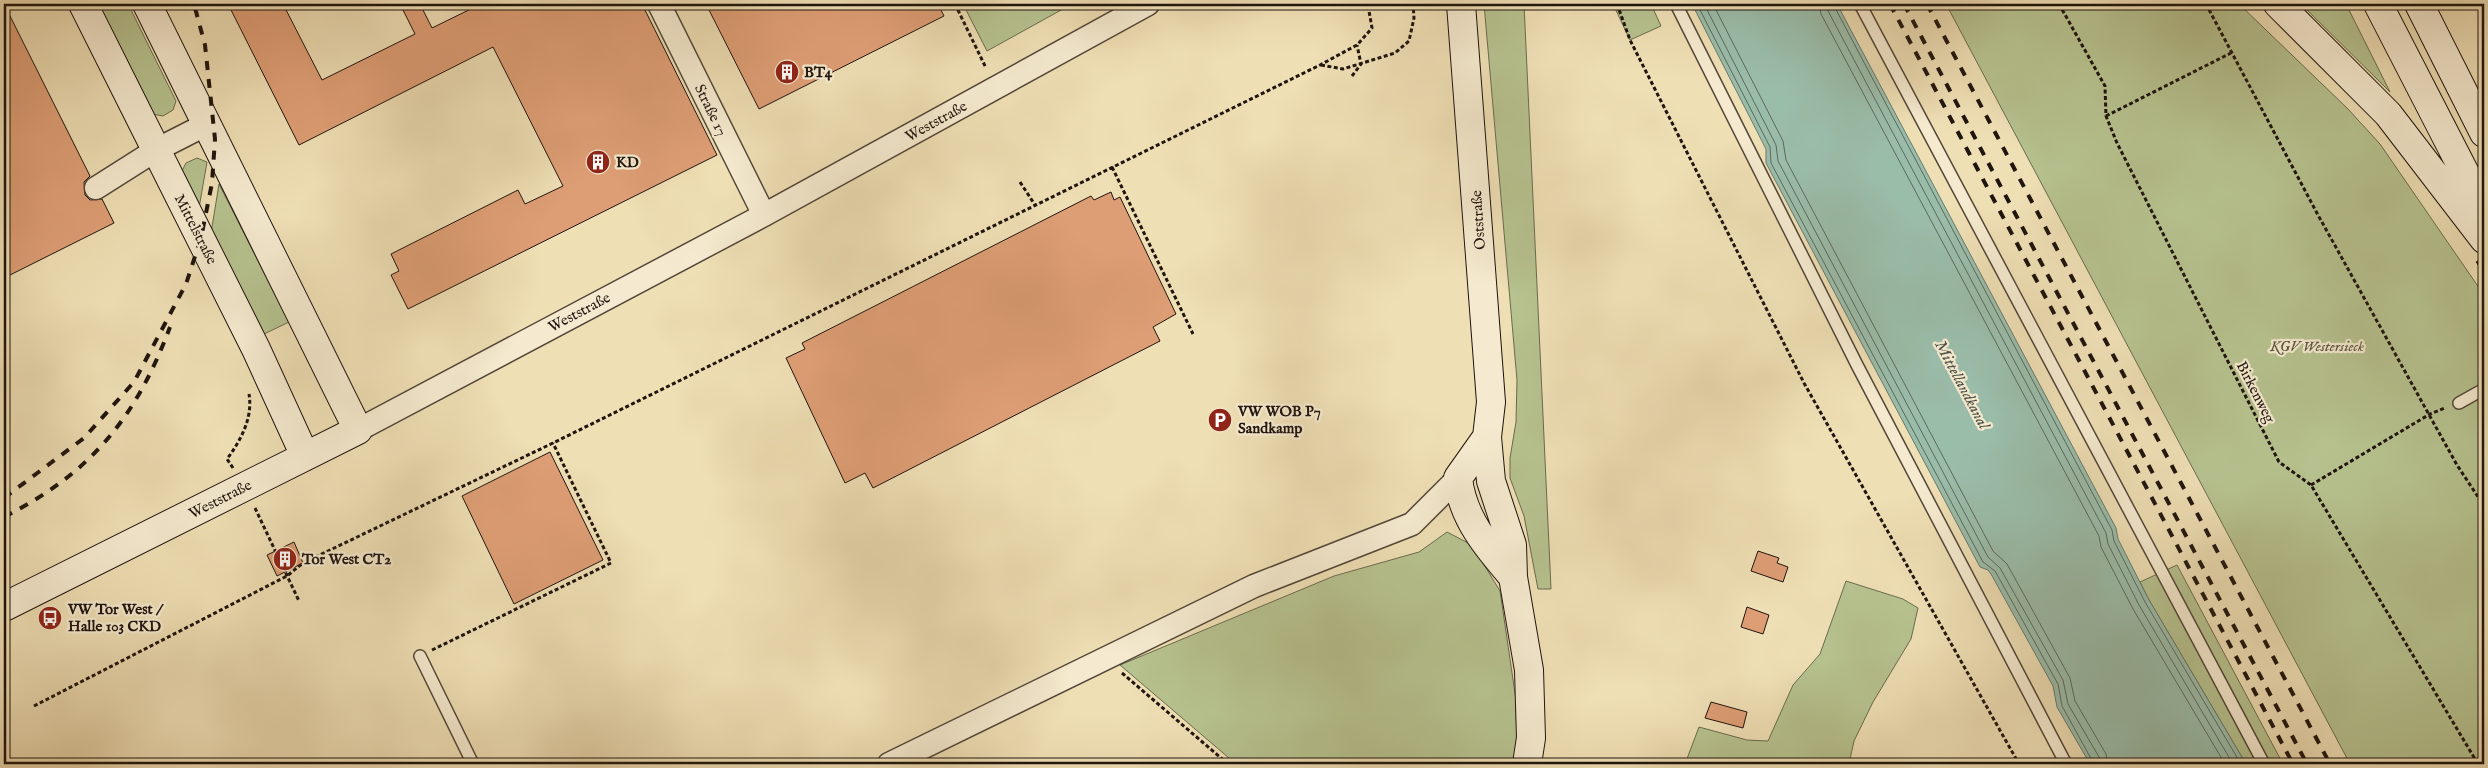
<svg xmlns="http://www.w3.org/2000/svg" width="2488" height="768" viewBox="0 0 2488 768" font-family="'IM FELL English',serif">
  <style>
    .green { fill: #b6c28f; stroke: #6a6b4e }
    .water { fill: #9abdaa; stroke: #69796c }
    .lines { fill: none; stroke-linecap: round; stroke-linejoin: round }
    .shore { stroke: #5c685c; stroke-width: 1 }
    .building { fill: #de9e75; stroke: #1f140e }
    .lane-casing { stroke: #534738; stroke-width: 14 }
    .street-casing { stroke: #534738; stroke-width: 25 }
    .secondary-casing { stroke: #1f140e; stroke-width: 30 }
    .path { stroke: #1f140e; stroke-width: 3; stroke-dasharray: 4 2.5; stroke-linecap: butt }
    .lane { stroke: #f5eacf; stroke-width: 11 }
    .street { stroke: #f5eacf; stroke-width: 22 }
    .secondary { stroke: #f5eacf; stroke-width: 28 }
    .rail { stroke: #1f140e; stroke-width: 4; stroke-dasharray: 9 9; stroke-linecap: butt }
    .labels { text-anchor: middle; stroke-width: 4.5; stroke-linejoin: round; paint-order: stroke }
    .poi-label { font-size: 15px; font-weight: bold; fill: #1f140e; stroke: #f5eacf; text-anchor: start }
    .street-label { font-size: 15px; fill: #1f140e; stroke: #f5eacf }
    .park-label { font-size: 15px; font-style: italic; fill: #54513b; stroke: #f5eacf }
    .water-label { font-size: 16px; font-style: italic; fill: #4a4f45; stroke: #f5eacf }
  </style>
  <rect width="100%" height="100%" fill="#efdfb5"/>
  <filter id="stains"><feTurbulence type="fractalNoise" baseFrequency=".004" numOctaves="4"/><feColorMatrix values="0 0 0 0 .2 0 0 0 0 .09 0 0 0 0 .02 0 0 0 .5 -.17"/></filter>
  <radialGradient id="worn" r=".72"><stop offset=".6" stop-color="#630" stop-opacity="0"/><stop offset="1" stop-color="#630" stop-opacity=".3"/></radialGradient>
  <path class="green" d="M97,4H128L176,101L173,110L163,116L152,114Z
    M963,4H1072L987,51Z
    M1484,4H1524L1551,589H1538L1524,516L1510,478V458L1516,422L1517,380Z
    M1613,4H1651L1661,26L1630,40Z
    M1946,4H2239L2348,109L2380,144L2484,295V764H2350Z
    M2301,4H2346L2390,92Z
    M197,158L207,162L199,208L181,173L186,163Z
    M219,184L289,322L262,335L211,233Z
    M1447,532L1472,545L1500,591L1516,700L1517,752L1515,764H1236L1120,665L1334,576L1419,552Z
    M2177,565L2283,764H2246L2149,600L2140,582Z
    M1846,581L1903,599L1918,608L1911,639L1873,702L1854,741L1849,764H1685L1699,727L1747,740L1768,741L1793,685L1820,654Z"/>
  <path class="water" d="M1692,4H1837L2116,528L2118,539L2149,600L2246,764H2090L2057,707L2053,686L1991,574L1988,570L1980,567L1766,163V149Z"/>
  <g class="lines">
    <path class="shore" d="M1697,4L1770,147L1771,163L1983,562L1995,571L2058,684L2062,706L2094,764
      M1704,4L1776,145L1778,161L1988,557L2000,568L2063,680L2068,704L2099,757L2100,764
      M1713,4L1783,141L1786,160L1993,551L2007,564L2070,678L2075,701L2106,754L2108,764
      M1819,4L1821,14L2099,536L2101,547L2133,609L2225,764
      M1826,4L1828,11L2106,533L2108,544L2139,605L2233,764
      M1833,4L2112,530L2114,541L2145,602L2241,764"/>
  </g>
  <path class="building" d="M4,4L90,176L84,182L85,195L90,200L102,199L114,223L4,278Z
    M228,4H283L322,80L415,34L400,4H420L432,28L481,4H642L717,155L408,309L391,275L399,271L391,254L518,190L525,204L563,186L493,47L299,145Z
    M706,4H938L944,16L759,109Z
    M1111,192L1114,200L1120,197L1176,314L1153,327L1160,341L873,488L865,473L845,483L786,358L805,349L802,343L1091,196L1094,200Z
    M550,452L603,560L514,604L462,496Z
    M294,542L303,563L277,576L267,555Z
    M1758,551L1779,558L1777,563L1788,567L1783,582L1751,571Z
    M1747,607L1769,615L1763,634L1741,627Z
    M1711,702L1747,712L1743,728L1705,718Z"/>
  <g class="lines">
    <g class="lane-casing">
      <path id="lane" d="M1676,4L1857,365L2066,764
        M1860,4L2264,764
        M2459,403L2484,389
        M420,656L473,764"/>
    </g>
    <g class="street-casing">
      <path id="street" d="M659,4L764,215
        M96,188L156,150L207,124
        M358,430L764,215L1148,4
        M889,764L1254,586L1412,524L1458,478"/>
    </g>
    <g class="secondary-casing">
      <path id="secondary" d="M83,4L256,349L305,456
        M1461,4L1491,402L1487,437L1491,481L1512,545L1513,577L1529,670L1531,738L1527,764
        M2278,4L2388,114L2484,239
        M2378,4L2484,210
        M2419,4L2484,133
        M1487,437L1458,478C1462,518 1488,548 1513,577
        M4,607L358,430L147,4"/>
    </g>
    <path class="path" d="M955,4L986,68
      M1617,4L1630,40L1804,383L2019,764
      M2059,4L2105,86L2106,116L2117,143L2279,462L2311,485L2478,764
      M2206,4L2318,215L2457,465L2484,506
      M1321,65L1343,69L1395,53L1409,41L1414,18L1413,4
      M1352,76L1361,64L1357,45
      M2106,116L2231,53
      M1112,167L1193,334
      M1020,182L1035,205
      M2477,261L2484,274
      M233,468L227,459C241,440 253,418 249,394
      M2311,485L2430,414L2445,408
      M255,508L299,601
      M432,650L611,563L553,443
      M1122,673L1228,764
      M34,706L287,576L303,563L553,443L1320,65L1357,45L1372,28L1369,11L1365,4"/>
    <use href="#lane" class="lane"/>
    <use href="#street" class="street"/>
    <use href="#secondary" class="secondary"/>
    <path class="rail" d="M1890,4L2293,764
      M1904,4L2307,764
      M1927,4L2330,764
      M4,498L84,438L134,382L186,284L201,238L212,183L215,139L205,45L194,4
      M4,517C91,473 136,418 170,327"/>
  </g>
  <defs>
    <g id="building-disc" transform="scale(1.25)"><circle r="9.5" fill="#8f2418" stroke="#f5eacf"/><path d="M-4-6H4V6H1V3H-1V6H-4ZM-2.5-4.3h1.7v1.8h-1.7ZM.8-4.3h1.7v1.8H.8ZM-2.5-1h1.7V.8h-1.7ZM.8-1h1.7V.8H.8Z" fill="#fff"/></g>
    <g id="parking-disc" transform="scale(1.25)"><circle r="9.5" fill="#8f2418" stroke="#f5eacf"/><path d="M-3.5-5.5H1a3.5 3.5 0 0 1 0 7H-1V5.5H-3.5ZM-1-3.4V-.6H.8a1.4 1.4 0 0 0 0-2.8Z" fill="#fff"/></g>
    <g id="bus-disc" transform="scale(1.25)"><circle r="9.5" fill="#8f2418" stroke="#f5eacf"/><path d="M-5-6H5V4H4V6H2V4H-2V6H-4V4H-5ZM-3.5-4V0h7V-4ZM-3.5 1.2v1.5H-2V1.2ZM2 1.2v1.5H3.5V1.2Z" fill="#fff"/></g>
  </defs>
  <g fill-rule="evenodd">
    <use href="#building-disc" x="787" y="72"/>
    <use href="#building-disc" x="598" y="162"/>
    <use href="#parking-disc" x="1220" y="420"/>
    <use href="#building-disc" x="285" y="559"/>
    <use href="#bus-disc" x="50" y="618"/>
  </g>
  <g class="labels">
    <g class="poi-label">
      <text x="804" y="77">BT4</text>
      <text x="616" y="167">KD</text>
      <text x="1238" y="416">VW WOB P7<tspan x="1238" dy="17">Sandkamp</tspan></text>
      <text x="302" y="564">Tor West CT2</text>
      <text x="68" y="614">VW Tor West /<tspan x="68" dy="17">Halle 103 CKD</tspan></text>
    </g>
    <g class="street-label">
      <text transform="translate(711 110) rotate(64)" y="5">Straße 17</text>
      <text transform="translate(936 121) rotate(-29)" y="5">Weststraße</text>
      <text transform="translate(1478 220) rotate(-94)" y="5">Oststraße</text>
      <text transform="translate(196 229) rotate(63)" y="5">Mittelstraße</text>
      <text transform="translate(579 312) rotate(-28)" y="5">Weststraße</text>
      <text transform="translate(2256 392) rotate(63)" y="5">Birkenweg</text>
      <text transform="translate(220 499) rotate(-27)" y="5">Weststraße</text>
    </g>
    <g class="park-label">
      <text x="2317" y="351">KGV Westersieck</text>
    </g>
    <g class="water-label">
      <text transform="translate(1963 384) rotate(62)" y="6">Mittellandkanal</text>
    </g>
  </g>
  <rect width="2488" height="768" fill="none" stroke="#efdfb5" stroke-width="20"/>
  <rect x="5" y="5" width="2478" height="758" fill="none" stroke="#1f140e" stroke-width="2.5"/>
  <rect x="10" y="10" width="2468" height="748" fill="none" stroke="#1f140e"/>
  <rect width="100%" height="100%" filter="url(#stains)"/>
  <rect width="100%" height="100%" fill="url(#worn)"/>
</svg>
